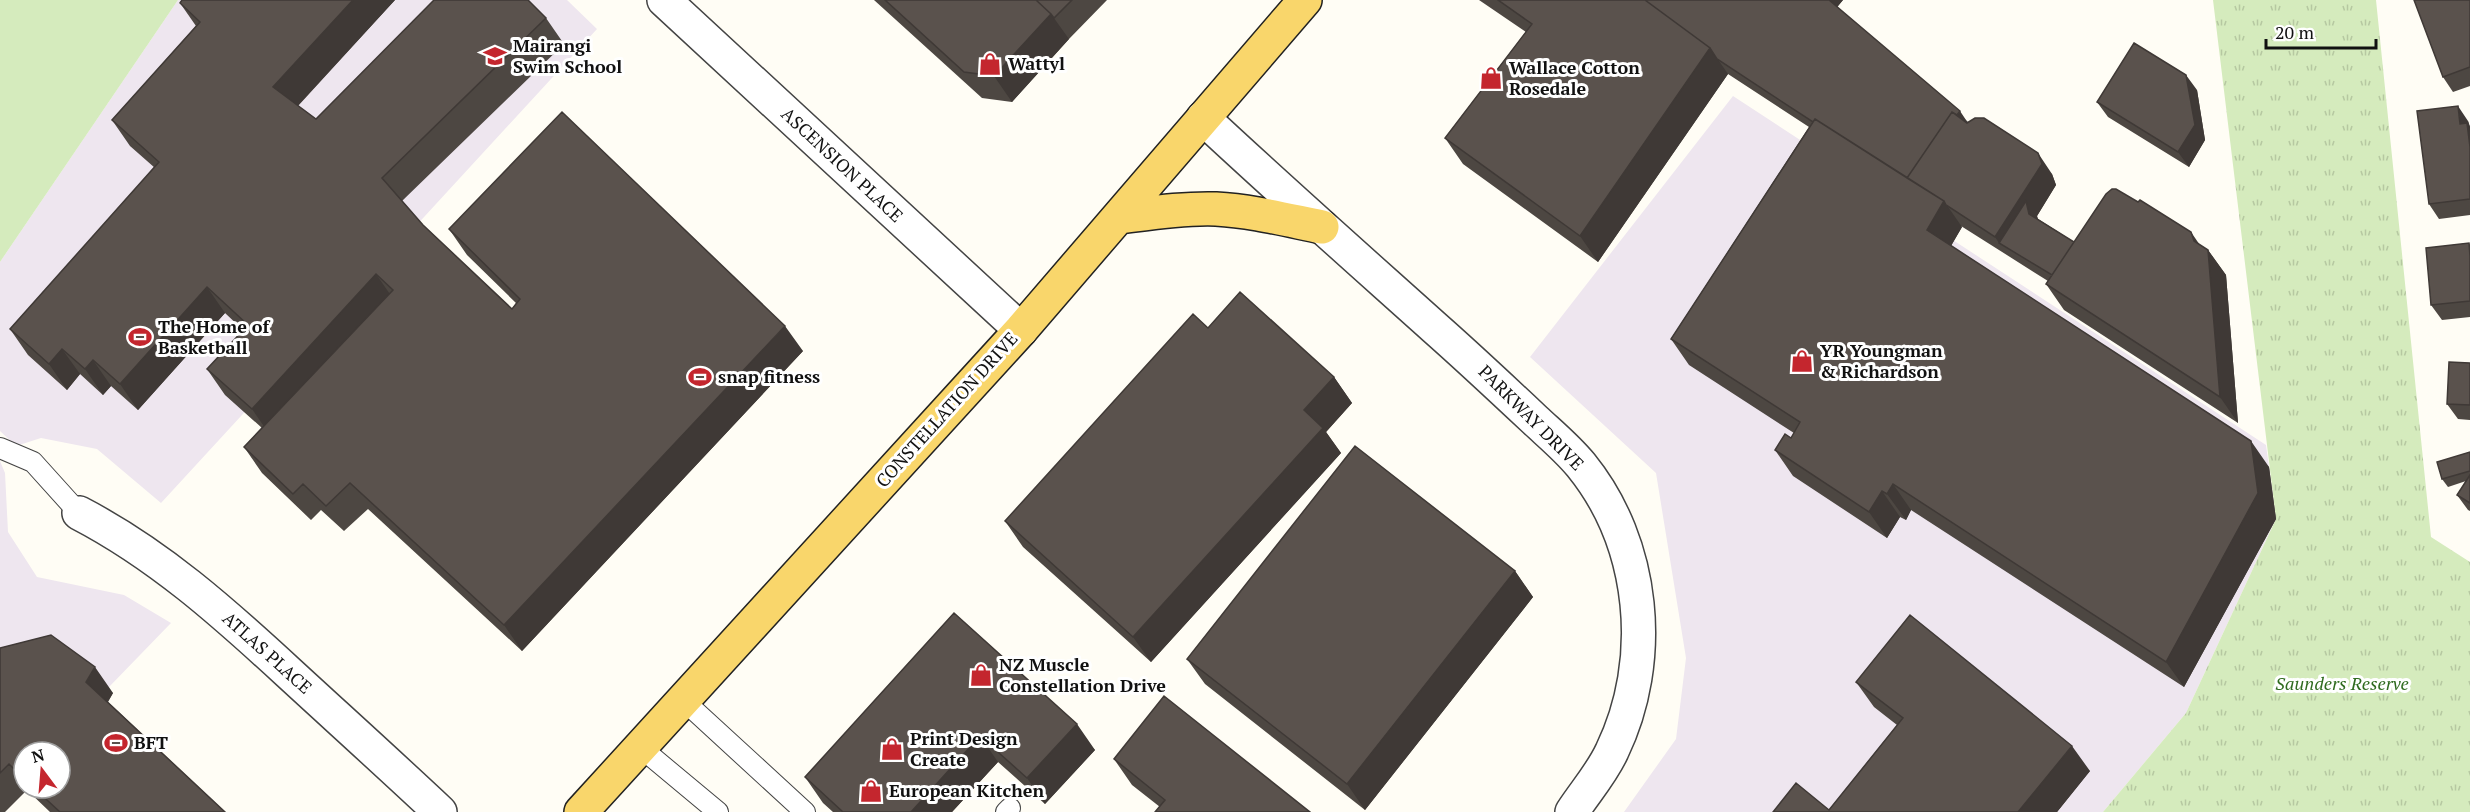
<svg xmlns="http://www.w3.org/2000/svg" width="2470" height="812" viewBox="0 0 2470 812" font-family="'PT Serif',serif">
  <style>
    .industrial { fill: #eee6ef }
    .grass { fill: #d5ebbd }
    .park { fill: url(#park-tufts) }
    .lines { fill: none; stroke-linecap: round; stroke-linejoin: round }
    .lane-casing { stroke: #444; stroke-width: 22 }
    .street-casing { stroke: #444; stroke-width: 36 }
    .primary-casing { stroke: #222; stroke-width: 36 }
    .lane { stroke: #fff; stroke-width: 20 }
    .street { stroke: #fff; stroke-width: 33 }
    .primary { stroke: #f9d66b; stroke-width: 33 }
    .wall { fill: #4d4742; fill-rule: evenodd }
    .shaded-wall { fill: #3f3936 }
    .building { fill: #5a524d; stroke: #3f3936; stroke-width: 1.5 }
    .labels { text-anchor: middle; stroke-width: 6; stroke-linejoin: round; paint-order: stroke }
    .poi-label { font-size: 18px; font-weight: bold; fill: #111; stroke: #fff; text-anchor: start }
    .street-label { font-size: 18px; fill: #111; stroke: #fff }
    .park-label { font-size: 18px; font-style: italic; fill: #2f6b1f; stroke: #fff }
  </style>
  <defs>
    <pattern id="park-tufts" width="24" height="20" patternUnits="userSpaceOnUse" patternTransform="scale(1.5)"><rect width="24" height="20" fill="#d5ebbd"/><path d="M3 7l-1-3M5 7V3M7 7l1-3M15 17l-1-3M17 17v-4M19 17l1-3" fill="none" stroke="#b6c8a1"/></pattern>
  </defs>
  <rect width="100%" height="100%" fill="#fffdf5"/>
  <path class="industrial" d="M178,0H567L597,29L161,503L97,449L41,438L16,446L0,431V262Z
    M1733,96L2266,445L2276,519L2186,713L2103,812H1624L1676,739L1686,658L1656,473L1530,357Z
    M0,461L5,473L8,532L37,577L124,595L171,623L46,752H24L0,799Z"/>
  <path class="grass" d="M0,0H178L0,262Z"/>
  <path class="park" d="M2213,0H2376L2431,537L2470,562V812H2103L2186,713L2276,519Z"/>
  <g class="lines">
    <g class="lane-casing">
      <path id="lane" d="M0,448L33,462L79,513
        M683,700L805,812
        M640,747L718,812
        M1006,812L1010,808"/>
    </g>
    <g class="street-casing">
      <path id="street" d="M664,0L1021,330
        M1203,118C1279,189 1357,258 1435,328C1469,358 1502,389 1535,420C1550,434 1567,448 1581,465C1645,544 1656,660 1612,751C1602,773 1585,792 1572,812
        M79,513C158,554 223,612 289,673C339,719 390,765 440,812"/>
    </g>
    <g class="primary-casing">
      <path id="primary" d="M1119,217C1151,213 1184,208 1216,209C1252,211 1287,220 1322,227
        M581,812L1021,330L1305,0"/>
    </g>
    <use href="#lane" class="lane"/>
    <use href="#street" class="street"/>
    <use href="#primary" class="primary"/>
  </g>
  <path class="wall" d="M182,0H395L298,106L316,119L546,18L564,44L402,201L423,225L512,309L516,303L467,255L449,229L803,351L522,651L368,509L344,531L321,510L311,520L262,473L244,447L262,428L225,395L207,369L243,330L225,313L138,410L111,386L103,395L80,374L67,390L28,355L10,329L155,168L130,146L112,120L196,26L180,3Z
    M874,0H1107L1069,39L1012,102L982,98Z
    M1479,0H1843L1837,7L1968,122L2052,174L2056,185L2037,216L2038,219L2074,242L2200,245L2208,250L2226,275L2238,423L2064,310L2046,284L2048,281L1961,226L1962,227L1951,246L2269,467L2276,519L2184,687L1911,510L1906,520L1900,517L1887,538L1793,476L1775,450L1791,438L1794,433L1689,365L1671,339L1809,127L1728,74L1598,262L1463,164L1445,138L1526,32Z
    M2470,0V86L2453,92L2443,77Z
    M2197,90L2205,140L2189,167L2108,117L2097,102Z
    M2468,121L2470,127V215L2439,219L2429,204Z
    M2469,243L2470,245V317L2442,320L2431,305Z
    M1208,328L1334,377L1352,403L1326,432L1341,453L1151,662L1023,547L1005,521Z
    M2470,363V420L2458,419L2447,404Z
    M2470,452V511L2468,510L2457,495L2466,481L2448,487L2442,479Z
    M1515,571L1533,597L1365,810L1205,684L1187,659Z
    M954,613L1095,750L1045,804L998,762L952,812H833L823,803L805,777Z
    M0,648L113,693L108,702L225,812H50L27,790L5,812H0ZM24,752L60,788H24Z
    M1856,682L2090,771L2057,812H1773L1829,810L1897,725L1874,707Z
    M1114,759L1310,812L1160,807L1132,785Z"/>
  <path class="shaded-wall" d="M353,0H395L291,113L273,87Z
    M1827,0H1843L1834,11Z
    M1051,14L1069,39L1012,102L994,76Z
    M1710,48L1728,74L1598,262L1580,236Z
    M2186,75L2197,90L2205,140L2189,167L2178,152Z
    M2458,106L2468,121L2470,127V147L2460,124Z
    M1960,111L1970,126L1912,183Z
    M2038,153L2052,174L2056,185L2037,216L2040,229L1999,243L1995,237Z
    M1944,201L1962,227L1945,256L1927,230Z
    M2191,232L2208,257V250L2226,275L2238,423L2220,397L2194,241Z
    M376,274L394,300L270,435L252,409Z
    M207,287L225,313L138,410L120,384Z
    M785,326L803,351L522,651L504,625Z
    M62,349L80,374L67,390L49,364Z
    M93,360L111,386L103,395L85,369Z
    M1334,377L1352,403L1326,432L1341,453L1151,662L1133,637L1304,410Z
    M2251,441L2269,467L2276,519L2184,687L2166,662Z
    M1893,484L1911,510L1906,520L1887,494Z
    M1882,491L1900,517L1887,538L1869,512Z
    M1515,571L1533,597L1365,810L1347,784Z
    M95,667L113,693L104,708L86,682Z
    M1077,724L1095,750L1045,804L1027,778Z
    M980,736L998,762L952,812H911Z
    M2072,746L2090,771L2057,812H2018Z"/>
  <path class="building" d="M182,0H353L273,87L316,119L434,0H528L546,18L382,178L423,225L512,309L520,299L449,229L562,112L785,326L504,625L350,483L326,506L303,484L293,494L244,447L393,290L376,274L252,409L207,369L248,325L207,287L120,384L93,360L85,369L62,349L49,364L10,329L159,162L112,120L200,22L180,3Z
    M885,0H1036L1051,14L994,76L964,72Z
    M1036,0H1072L1054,18L1051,14Z
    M1498,0H1645L1710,48L1580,236L1445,138L1532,24Z
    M1645,0H1829L1960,111L1957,115L1952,112L1907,178L1815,119L1813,122L1717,59L1710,48Z
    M2414,0H2470V67L2443,77Z
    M2134,43L2186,75L2195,125L2178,152L2097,102Z
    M2458,106L2460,124L2467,123L2470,147V199L2429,204L2417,111Z
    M1952,112L1967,123L1975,118H1984L2038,153L2042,164L1995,237L1946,205L1944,201L1907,178Z
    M1815,119L1944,201L1927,230L2251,441L2258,493L2166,662L1893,484L1887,494L1882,491L1869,512L1775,450L1785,434L1791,438L1800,422L1671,339Z
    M2112,189H2116L2138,202L2140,200L2191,232L2194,241L2208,250L2220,397L2046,284L2106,194Z
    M2026,201L2029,214L2074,242L2052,275L1999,243Z
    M2469,243L2470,256V301L2431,305L2426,248Z
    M1240,292L1334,377L1304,410L1323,428L1133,637L1005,521L1193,314L1208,328Z
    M2449,362L2470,363V405L2447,404Z
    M1355,446L1515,571L1347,784L1187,659Z
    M2470,452V471L2442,479L2437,462Z
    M2470,475V503L2457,495Z
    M954,613L1077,724L1027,778L980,736L911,812H843L805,777Z
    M1910,615L2072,746L2018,812H1773L1796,783L1829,810L1903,718L1856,682Z
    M51,635L95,667L86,682L225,812H60L34,788H60V752H24V779L9,764L0,773V648Z
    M1164,696L1310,812H1155L1165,800L1114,759Z"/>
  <defs>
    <g id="school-bare" transform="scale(1.8)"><path d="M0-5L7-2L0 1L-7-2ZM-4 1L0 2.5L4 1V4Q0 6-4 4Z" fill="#c4262e" stroke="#fff" stroke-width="2.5" paint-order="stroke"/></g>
    <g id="shop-bare" transform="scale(1.8)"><path d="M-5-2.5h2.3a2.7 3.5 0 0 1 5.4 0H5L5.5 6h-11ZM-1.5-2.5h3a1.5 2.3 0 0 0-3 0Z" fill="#c4262e" stroke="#fff" stroke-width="2.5" paint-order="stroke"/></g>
    <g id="stadium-bare" transform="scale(1.8)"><path d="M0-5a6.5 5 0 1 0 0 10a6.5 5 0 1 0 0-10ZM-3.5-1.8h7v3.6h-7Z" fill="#c4262e" stroke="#fff" stroke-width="2.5" paint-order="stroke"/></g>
  </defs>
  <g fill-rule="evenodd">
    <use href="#school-bare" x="495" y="56"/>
    <use href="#shop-bare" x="990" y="64"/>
    <use href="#shop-bare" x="1491" y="78"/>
    <use href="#stadium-bare" x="140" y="337"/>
    <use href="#shop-bare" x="1802" y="361"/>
    <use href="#stadium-bare" x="700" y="377"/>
    <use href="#shop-bare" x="981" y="675"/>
    <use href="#stadium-bare" x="116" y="743"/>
    <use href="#shop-bare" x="892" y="749"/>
    <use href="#shop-bare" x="871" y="791"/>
  </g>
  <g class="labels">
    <g class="poi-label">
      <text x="513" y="52">Mairangi<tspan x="513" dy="21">Swim School</tspan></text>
      <text x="1008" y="70">Wattyl</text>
      <text x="1509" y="74">Wallace Cotton<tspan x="1509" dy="21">Rosedale</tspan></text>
      <text x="158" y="333">The Home of<tspan x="158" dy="21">Basketball</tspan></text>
      <text x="1820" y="357">YR Youngman<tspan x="1820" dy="21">&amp; Richardson</tspan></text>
      <text x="718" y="383">snap fitness</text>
      <text x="999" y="671">NZ Muscle<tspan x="999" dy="21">Constellation Drive</tspan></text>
      <text x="910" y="745">Print Design<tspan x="910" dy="21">Create</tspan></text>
      <text x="134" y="749">BFT</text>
      <text x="889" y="797">European Kitchen</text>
    </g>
    <g class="street-label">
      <text transform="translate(842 165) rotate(43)" y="6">ASCENSION PLACE</text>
      <text transform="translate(947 410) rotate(-48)" y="6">CONSTELLATION DRIVE</text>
      <text transform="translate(1531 418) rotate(45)" y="6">PARKWAY DRIVE</text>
      <text transform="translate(267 653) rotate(42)" y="6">ATLAS PLACE</text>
    </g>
    <g class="park-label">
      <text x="2342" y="690">Saunders Reserve</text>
    </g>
  </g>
  <g transform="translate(42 770) rotate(344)"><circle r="28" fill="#ffffff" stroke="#a0a0a0" stroke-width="1.5"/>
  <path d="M0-4.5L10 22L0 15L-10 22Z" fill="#c4262e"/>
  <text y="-9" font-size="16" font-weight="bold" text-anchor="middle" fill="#111111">N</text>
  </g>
  <path d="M2266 39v9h110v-9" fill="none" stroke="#111111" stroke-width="3"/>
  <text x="2275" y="39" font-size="18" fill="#111111" stroke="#ffffff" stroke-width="4.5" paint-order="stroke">20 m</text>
</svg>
